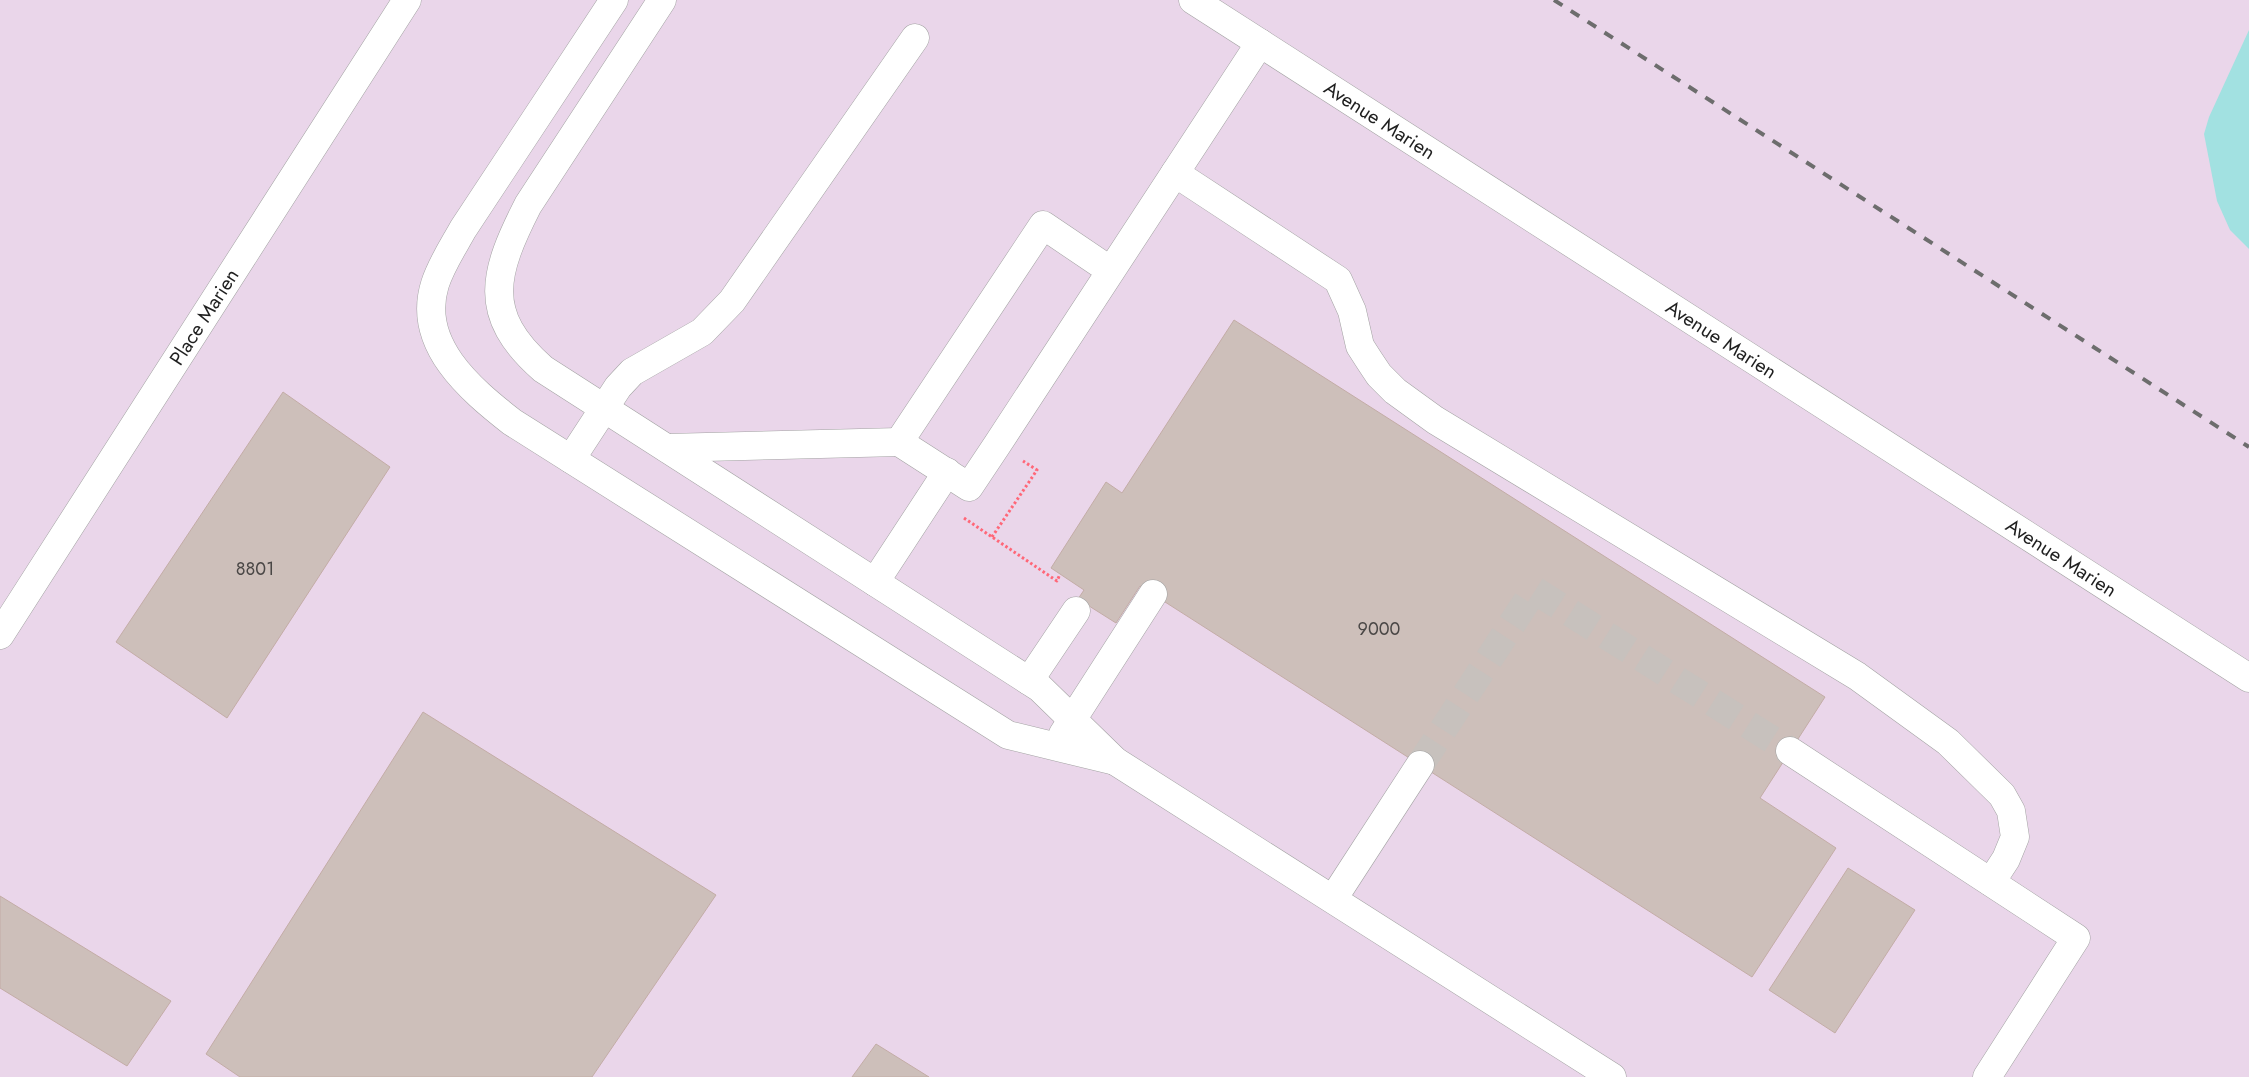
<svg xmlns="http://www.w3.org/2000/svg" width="2249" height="1077" viewBox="0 0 2249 1077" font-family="Jost,sans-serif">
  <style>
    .industrial { fill: #ead6ea }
    .water { fill: #a2e1e1 }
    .building { fill: #cdbfba; stroke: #c3aca6 }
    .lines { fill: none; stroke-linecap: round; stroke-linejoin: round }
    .minor-tunnel { stroke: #c7c1bd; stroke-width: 28; stroke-dasharray: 28 14; stroke-linecap: butt }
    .minor-casing { stroke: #a3a3a3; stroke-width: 29 }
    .path { stroke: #ff6778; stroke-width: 3; stroke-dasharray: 2.5 2.5; stroke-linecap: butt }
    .minor { stroke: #fff; stroke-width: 28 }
    .rail { stroke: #6d6d6d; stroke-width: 4; stroke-dasharray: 10 10; stroke-linecap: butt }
    .labels { text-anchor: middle; stroke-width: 4.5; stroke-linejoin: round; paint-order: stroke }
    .number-label { font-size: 18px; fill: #4a4746 }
    .street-label { font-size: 20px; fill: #1f1f1f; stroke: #fff }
  </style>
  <rect width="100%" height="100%" fill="#f1eae4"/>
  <path class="industrial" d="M0,0H2249V1077H0Z"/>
  <path class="water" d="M2249,30V249L2230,230L2217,201L2204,134L2209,117Z"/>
  <path class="building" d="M1234,320L1825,697L1760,798L1836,848L1752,977L1140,586L1116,623L1078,599L1084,590L1051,568L1106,482L1122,493Z
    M283,392L390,467L227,718L116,642Z
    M423,712L716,895L592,1077H240L206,1054Z
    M1848,868L1915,910L1835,1033L1769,990Z
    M0,896L171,1001L127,1066L0,988Z
    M876,1044L929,1077H852Z"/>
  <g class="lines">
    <path class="minor-tunnel" d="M1420,765L1534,590L1790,751"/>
    <g class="minor-casing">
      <g id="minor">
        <path d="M614,0L463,229C453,247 441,265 435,284C416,344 470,389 512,422L1008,735L1115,761"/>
        <path d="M662,0L528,205C494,272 480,314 543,369L1040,688L1115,761L1612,1077"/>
        <path id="s1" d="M1193,0L2249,678"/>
        <path d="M1175,173L1338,280L1352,311L1360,346L1369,360L1379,375L1395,391L1435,420L1857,676L1948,742L2002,795L2011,811L2015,837L2006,859L1991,882"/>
        <path d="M1111,271L1043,225L899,442L969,487L997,445L1260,43"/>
        <path d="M667,448L899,442"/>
        <path d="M571,459L618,387L632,372L702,332L732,301L915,38"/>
        <path d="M875,582L947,472"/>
        <path id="s2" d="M0,635L407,0"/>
        <path d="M1029,681L1076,611"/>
        <path d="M1063,734L1153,594"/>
        <path d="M1790,751L2076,938L1987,1077"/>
        <path d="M1333,899L1420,765"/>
      </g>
    </g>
    <path class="path" d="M964,518L1057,581L1060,574
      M992,537L1037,470L1023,461"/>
    <use href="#minor" class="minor"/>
    <path class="rail" d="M1554,0L2249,447"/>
  </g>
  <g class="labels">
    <g class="number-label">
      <text x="255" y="575">8801</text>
      <text x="1379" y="635">9000</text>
    </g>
    <g class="street-label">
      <text dy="7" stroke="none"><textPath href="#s1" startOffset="222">Avenue Marien</textPath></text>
      <text dy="7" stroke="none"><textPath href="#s2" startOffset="378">Place Marien</textPath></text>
      <text dy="7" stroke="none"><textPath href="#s1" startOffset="628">Avenue Marien</textPath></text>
      <text dy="7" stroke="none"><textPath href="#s1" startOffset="1032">Avenue Marien</textPath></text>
    </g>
  </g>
</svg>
